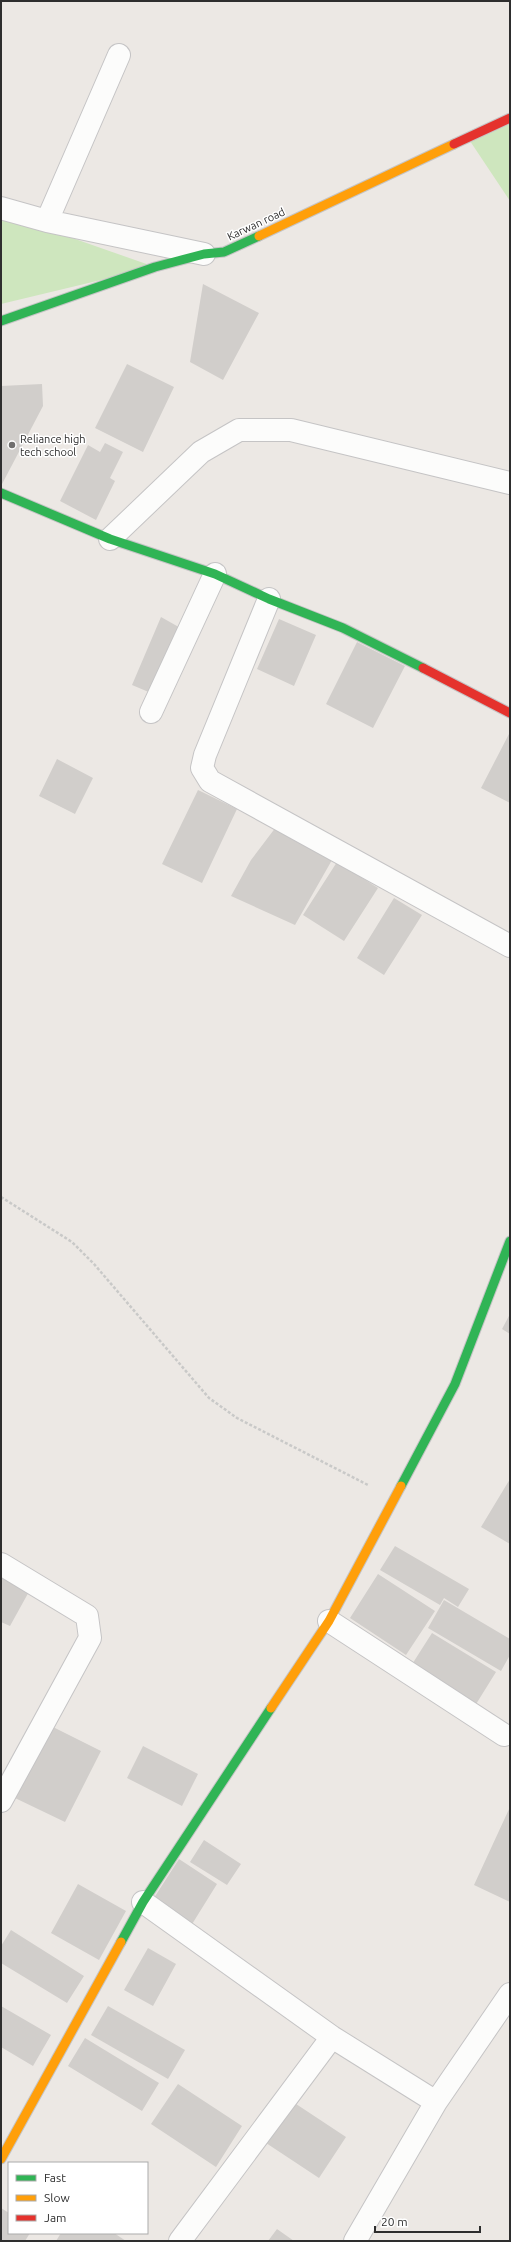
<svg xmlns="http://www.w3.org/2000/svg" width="511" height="2242" viewBox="0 0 511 2242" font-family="Ubuntu,sans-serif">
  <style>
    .green { fill: #cee6be }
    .building { fill: #d1cecb }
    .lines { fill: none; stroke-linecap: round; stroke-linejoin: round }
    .street-casing { stroke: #c5c4c5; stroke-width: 24 }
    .fast-casing { stroke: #c5c4c5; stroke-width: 11 }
    .slow-casing { stroke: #c5c4c5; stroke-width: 11 }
    .jam-casing { stroke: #c5c4c5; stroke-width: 11 }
    .path { stroke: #c9c9c8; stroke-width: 2.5; stroke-dasharray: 3 2; stroke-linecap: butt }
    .street { stroke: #fcfcfb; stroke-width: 22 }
    .fast { stroke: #30b455; stroke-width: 9 }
    .slow { stroke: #ff9f0a; stroke-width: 9 }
    .jam { stroke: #e5322d; stroke-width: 9 }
    .poi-dot { fill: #706f6e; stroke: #fff; stroke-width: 1.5 }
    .labels { text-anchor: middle; stroke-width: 3; stroke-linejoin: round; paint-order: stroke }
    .street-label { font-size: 11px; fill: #2e2e2e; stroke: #fff }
    .poi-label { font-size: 11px; fill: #2e2e2e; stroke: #fff; text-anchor: start }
  </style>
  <rect width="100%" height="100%" fill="#ece8e4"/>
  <path class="green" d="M510,118V201L468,138Z
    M1,213L155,267L1,304Z"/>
  <path class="building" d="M203,284L259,313L223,380L190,362Z
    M127,364L174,387L143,452L95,428Z
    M42,384L43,406L1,486V386Z
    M105,443L123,452L110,478L115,481L96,520L60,501L88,445L100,452Z
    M161,617L184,630L151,693L132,685Z
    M279,619L316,635L294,686L257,669Z
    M357,642L405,666L373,728L326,704Z
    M510,732V803L481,788Z
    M57,759L93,778L75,814L39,796Z
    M198,790L237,809L202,883L162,864Z
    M276,827L332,860L295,925L231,896L251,860Z
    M337,862L378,888L344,941L303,915Z
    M394,898L422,915L384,975L357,958Z
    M510,1314V1334L502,1329Z
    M510,1479V1544L481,1527Z
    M395,1546L469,1589L458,1607L444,1598L440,1605L380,1570Z
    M1,1572L31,1588L10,1626L1,1622Z
    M378,1574L435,1611L406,1655L350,1618Z
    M444,1600L510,1639V1655L501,1671L428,1628Z
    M432,1633L496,1672L473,1709L409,1669Z
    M51,1726L101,1751L65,1822L15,1798Z
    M143,1746L198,1774L182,1806L127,1778Z
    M510,1807V1902L474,1885Z
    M204,1840L241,1864L227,1885L190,1862Z
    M179,1859L217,1884L189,1929L150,1904Z
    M78,1884L126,1911L99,1960L51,1933Z
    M11,1930L84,1976L67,2003L1,1963V1946Z
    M148,1948L176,1964L153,2006L124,1990Z
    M1,2006L51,2035L33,2066L1,2047Z
    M108,2006L185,2050L168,2079L91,2035Z
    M85,2038L159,2083L142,2111L68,2066Z
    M178,2084L242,2126L216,2167L151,2124Z
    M290,2100L346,2137L319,2178L263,2141Z
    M1,2208L9,2213V2233H30L25,2241H1Z
    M277,2229L294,2241H268Z
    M61,2233H114L126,2241H56Z"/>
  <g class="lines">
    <g class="street-casing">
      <path id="street" d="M1,208L47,221L204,254
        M47,221L119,55
        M110,539L201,452L239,430H291L510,483
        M269,599L205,755L202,768L210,781L510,946
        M151,712L215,574
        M1,1564L87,1616L90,1638L1,1801
        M329,1621L504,1735
        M143,1902L332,2037L436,2102
        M180,2241L332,2037
        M355,2241L436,2102L510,1994"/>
    </g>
    <g class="fast-casing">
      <path id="fast" d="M1,321L155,267L204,254L224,252L259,236
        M1,493L110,539L215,574L269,599L343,628L423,668
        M401,1486L455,1384L510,1241
        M121,1942L143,1902L271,1708"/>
    </g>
    <g class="slow-casing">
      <path id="slow" d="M259,236L454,144
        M271,1708L329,1621L401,1486
        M1,2159L121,1942"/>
    </g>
    <g class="jam-casing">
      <path id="jam" d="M454,144L510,118
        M423,668L510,713"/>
    </g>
    <path class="path" d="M1,1197L72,1242L94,1264L209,1398L237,1418L368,1485"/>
    <use href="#street" class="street"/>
    <use href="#fast" class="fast"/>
    <use href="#slow" class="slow"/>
    <use href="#jam" class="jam"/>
  </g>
  <circle class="poi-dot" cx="12" cy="445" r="4"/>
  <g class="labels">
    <g class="street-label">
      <text transform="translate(256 224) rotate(-25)" y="4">Karwan road</text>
    </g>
    <g class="poi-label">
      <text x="20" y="443">Reliance high<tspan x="20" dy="13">tech school</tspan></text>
    </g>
  </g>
  <rect width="511" height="2242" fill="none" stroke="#2e2e2e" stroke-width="4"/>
  <rect x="8" y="2162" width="140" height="72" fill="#ffffff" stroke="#ababab"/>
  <rect x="16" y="2175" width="20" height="6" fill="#30b455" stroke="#ababab"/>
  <text x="44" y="2182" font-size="12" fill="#2e2e2e">Fast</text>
  <rect x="16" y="2195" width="20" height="6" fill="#ff9f0a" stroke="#ababab"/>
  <text x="44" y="2202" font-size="12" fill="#2e2e2e">Slow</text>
  <rect x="16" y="2215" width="20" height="6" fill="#e5322d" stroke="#ababab"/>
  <text x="44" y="2222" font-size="12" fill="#2e2e2e">Jam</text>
  <path d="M375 2226v6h105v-6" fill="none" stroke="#2e2e2e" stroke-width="2"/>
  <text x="381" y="2226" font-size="12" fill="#2e2e2e" stroke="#ffffff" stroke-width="3" paint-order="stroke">20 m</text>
</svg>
